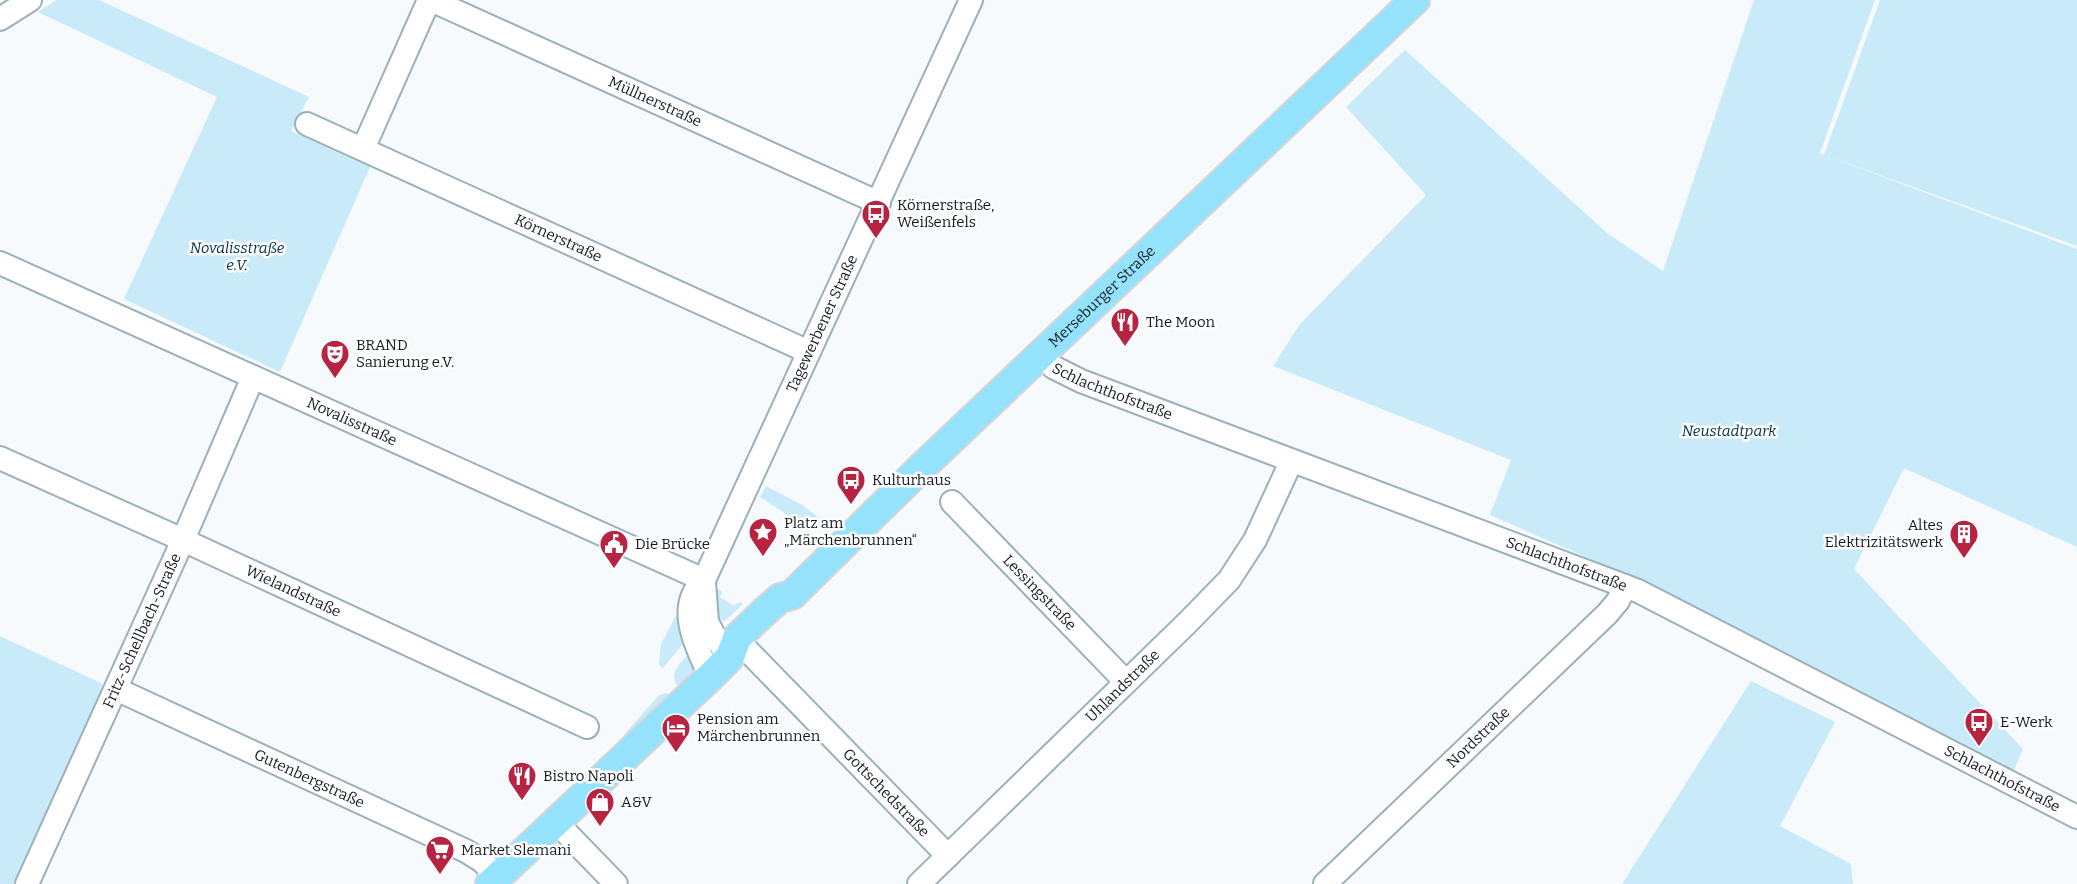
<svg xmlns="http://www.w3.org/2000/svg" width="2077" height="884" viewBox="0 0 2077 884" font-family="Bitter,serif">
  <style>
    .green { fill: #c9eaf9 }
    .lines { fill: none; stroke-linecap: round; stroke-linejoin: round }
    .minor-casing { stroke: #9bb1ba; stroke-width: 26 }
    .major-casing { stroke: #d5d6d7; stroke-width: 32 }
    .minor { stroke: #fff; stroke-width: 22 }
    .major { stroke: #95e2fd; stroke-width: 28 }
    .labels { text-anchor: middle; stroke-width: 5; stroke-linejoin: round; paint-order: stroke }
    .street-label { font-size: 15px; fill: #141c20; stroke: #fff }
    .poi-label { font-size: 15px; fill: #141c20; stroke: #fff; text-anchor: start }
    .park-label { font-size: 15px; font-style: italic; fill: #003141; stroke: #fff }
  </style>
  <rect width="100%" height="100%" fill="#f6fafc"/>
  <path class="green" d="M56,0H99L309,97L291,131L370,167L280,372L124,299L217,97L38,12Z
    M1754,0H1875L1820,153L1824,155L1880,0H2077V246L1824,155L2077,249V547L1904,468L1854,569L2023,749L2013,772L1634,578L1490,515L1511,460L1273,366L1300,324L1426,195L1346,107L1405,50L1607,233L1663,271Z
    M766,486L802,505L827,524L811,530L760,497Z
    M718,589L722,592L720,597L734,606L740,602L743,604L725,621L718,619L715,595Z
    M677,614L683,640L682,645L663,668L659,665L661,644Z
    M0,636L103,684L100,690L104,692L17,884H0Z
    M689,654L695,670L681,690C667,677 677,665 689,654Z
    M1751,681L1835,722L1780,826L1851,864L1853,884H1622Z
    M665,693L671,695L660,708L622,737L658,696Z"/>
  <g class="lines">
    <g class="minor-casing">
      <g id="minor">
        <path id="s1" d="M431,0L879,203"/>
        <path d="M0,19L30,0"/>
        <path id="s2" d="M307,124L809,352"/>
        <path d="M363,149L429,0"/>
        <path id="s3" d="M0,263L704,580"/>
        <path id="s4" d="M1041,354L1053,367L1081,381L1638,591L2077,817"/>
        <path id="s5" d="M0,458L183,540L587,727"/>
        <path id="s6" d="M952,502L1126,682"/>
        <path d="M704,582L707,622L715,637L730,657"/>
        <path id="s7" d="M748,651L948,856"/>
        <path id="s8" d="M710,677C698,647 674,608 704,580L971,0"/>
        <path id="s9" d="M116,689L466,851L482,861L498,877"/>
        <path d="M556,822L616,884"/>
        <path id="s10" d="M27,884L183,540L253,377"/>
        <path id="s11" d="M919,884L1188,622L1229,580L1255,540L1291,462"/>
        <path id="s12" d="M1325,884L1607,614L1618,601L1625,586"/>
      </g>
    </g>
    <g class="major-casing">
      <g id="major">
        <path id="s13" d="M490,884L710,677L730,657L737,638L762,614L780,598L792,595L921,468L1415,0"/>
      </g>
    </g>
    <use href="#minor" class="minor"/>
    <use href="#major" class="major"/>
  </g>
  <defs>
    <g id="bus-pin" transform="scale(1.5)"><path d="M0 17L-7.5 6A9.5 9.5 0 1 1 7.5 6Z" fill="#b62441" stroke="#fff"/><path d="M-5-6H5V4H4V6H2V4H-2V6H-4V4H-5ZM-3.5-4V0h7V-4ZM-3.5 1.2v1.5H-2V1.2ZM2 1.2v1.5H3.5V1.2Z" fill="#fff"/></g>
    <g id="restaurant-pin" transform="scale(1.5)"><path d="M0 17L-7.5 6A9.5 9.5 0 1 1 7.5 6Z" fill="#b62441" stroke="#fff"/><path d="M-5-6h1v4h1v-4h1v4h1v-4h1v5L-1.5 .5V6h-2V.5L-5-1ZM5-6V6H3V1.5H1.5Q1.5-4 5-6Z" fill="#fff"/></g>
    <g id="theatre-pin" transform="scale(1.5)"><path d="M0 17L-7.5 6A9.5 9.5 0 1 1 7.5 6Z" fill="#b62441" stroke="#fff"/><path d="M-5-5.5Q0-4 5-5.5V0Q5 5 0 6Q-5 5-5 0ZM-3.3-2.5H-1v1.5H-3.3ZM1-2.5H3.3v1.5H1ZM-2.8 1Q0 5.5 2.8 1Z" fill="#fff"/></g>
    <g id="sight-pin" transform="scale(1.5)"><path d="M0 17L-7.5 6A9.5 9.5 0 1 1 7.5 6Z" fill="#b62441" stroke="#fff"/><path d="M0-6L1.8-2.2L6-1.7L2.9 1.2L3.7 5.4L0 3.3L-3.7 5.4L-2.9 1.2L-6-1.7L-1.8-2.2Z" fill="#fff"/></g>
    <g id="building-pin" transform="scale(1.5)"><path d="M0 17L-7.5 6A9.5 9.5 0 1 1 7.5 6Z" fill="#b62441" stroke="#fff"/><path d="M-4-6H4V6H1V3H-1V6H-4ZM-2.5-4.3h1.7v1.8h-1.7ZM.8-4.3h1.7v1.8H.8ZM-2.5-1h1.7V.8h-1.7ZM.8-1h1.7V.8H.8Z" fill="#fff"/></g>
    <g id="civic-pin" transform="scale(1.5)"><path d="M0 17L-7.5 6A9.5 9.5 0 1 1 7.5 6Z" fill="#b62441" stroke="#fff"/><path d="M-.6-6.5H3V-4.5H.6V-3L4-1V1h2V6H-6V1h2V-1L-.6-3ZM-1.2 2.5V6h2.4V2.5Z" fill="#fff"/></g>
    <g id="hotel-pin" transform="scale(1.5)"><path d="M0 17L-7.5 6A9.5 9.5 0 1 1 7.5 6Z" fill="#b62441" stroke="#fff"/><path d="M-6-4.5h1.5V1H6V5H4.5V3h-9V5H-6ZM-4 0a1.8 1.8 0 1 1 3.6 0ZM.5 0V-2.5h3Q6-2.5 6 0Z" fill="#fff"/></g>
    <g id="shop-pin" transform="scale(1.5)"><path d="M0 17L-7.5 6A9.5 9.5 0 1 1 7.5 6Z" fill="#b62441" stroke="#fff"/><path d="M-5-2.5h2.3a2.7 3.5 0 0 1 5.4 0H5L5.5 6h-11ZM-1.5-2.5h3a1.5 2.3 0 0 0-3 0Z" fill="#fff"/></g>
    <g id="supermarket-pin" transform="scale(1.5)"><path d="M0 17L-7.5 6A9.5 9.5 0 1 1 7.5 6Z" fill="#b62441" stroke="#fff"/><path d="M-6-5.5h2.5l.6 2H6L4.5 2H-2.5L-4.4-4H-6ZM-1.5 3.2a1.3 1.3 0 1 0 .1 0ZM3 3.2a1.3 1.3 0 1 0 .1 0Z" fill="#fff"/></g>
  </defs>
  <g fill-rule="evenodd">
    <use href="#bus-pin" x="876" y="214"/>
    <use href="#restaurant-pin" x="1125" y="322"/>
    <use href="#theatre-pin" x="335" y="354"/>
    <use href="#bus-pin" x="851" y="480"/>
    <use href="#sight-pin" x="763" y="532"/>
    <use href="#building-pin" x="1964" y="534"/>
    <use href="#civic-pin" x="614" y="544"/>
    <use href="#bus-pin" x="1979" y="722"/>
    <use href="#hotel-pin" x="676" y="728"/>
    <use href="#restaurant-pin" x="522" y="776"/>
    <use href="#shop-pin" x="600" y="802"/>
    <use href="#supermarket-pin" x="440" y="850"/>
  </g>
  <g class="labels">
    <g class="street-label">
      <text dy="5" stroke="none"><textPath href="#s1" startOffset="246">Müllnerstraße</textPath></text>
      <text dy="5" stroke="none"><textPath href="#s2" startOffset="276">Körnerstraße</textPath></text>
      <text dy="5" stroke="none"><textPath href="#s13" startOffset="852">Merseburger Straße</textPath></text>
      <text dy="5" stroke="none"><textPath href="#s8" startOffset="387">Tagewerbener Straße</textPath></text>
      <text dy="5" stroke="none"><textPath href="#s4" startOffset="82">Schlachthofstraße</textPath></text>
      <text dy="5" stroke="none"><textPath href="#s3" startOffset="386">Novalisstraße</textPath></text>
      <text dy="5" stroke="none"><textPath href="#s4" startOffset="568">Schlachthofstraße</textPath></text>
      <text dy="5" stroke="none"><textPath href="#s5" startOffset="322">Wielandstraße</textPath></text>
      <text dy="5" stroke="none"><textPath href="#s6" startOffset="126">Lessingstraße</textPath></text>
      <text dy="5" stroke="none"><textPath href="#s10" startOffset="278">Fritz-Schellbach-Straße</textPath></text>
      <text dy="5" stroke="none"><textPath href="#s11" startOffset="284">Uhlandstraße</textPath></text>
      <text dy="5" stroke="none"><textPath href="#s12" startOffset="212">Nordstraße</textPath></text>
      <text dy="5" stroke="none"><textPath href="#s9" startOffset="213">Gutenbergstraße</textPath></text>
      <text dy="5" stroke="none"><textPath href="#s4" startOffset="1054">Schlachthofstraße</textPath></text>
      <text dy="5" stroke="none"><textPath href="#s7" startOffset="198">Gottschedstraße</textPath></text>
    </g>
    <g class="poi-label">
      <text x="897" y="210">Körnerstraße,<tspan x="897" dy="17">Weißenfels</tspan></text>
      <text x="1146" y="327">The Moon</text>
      <text x="356" y="350">BRAND<tspan x="356" dy="17">Sanierung e.V.</tspan></text>
      <text x="872" y="485">Kulturhaus</text>
      <text x="784" y="528">Platz am<tspan x="784" dy="17">„Märchenbrunnen“</tspan></text>
      <text x="1943" y="530" text-anchor="end">Altes<tspan x="1943" dy="17">Elektrizitätswerk</tspan></text>
      <text x="635" y="549">Die Brücke</text>
      <text x="697" y="724">Pension am<tspan x="697" dy="17">Märchenbrunnen</tspan></text>
      <text x="2000" y="727">E-Werk</text>
      <text x="543" y="781">Bistro Napoli</text>
      <text x="621" y="807">A&amp;V</text>
      <text x="461" y="855">Market Slemani</text>
    </g>
    <g class="park-label">
      <text x="237" y="253">Novalisstraße<tspan x="237" dy="17">e.V.</tspan></text>
      <text x="1729" y="436">Neustadtpark</text>
    </g>
  </g>
</svg>
